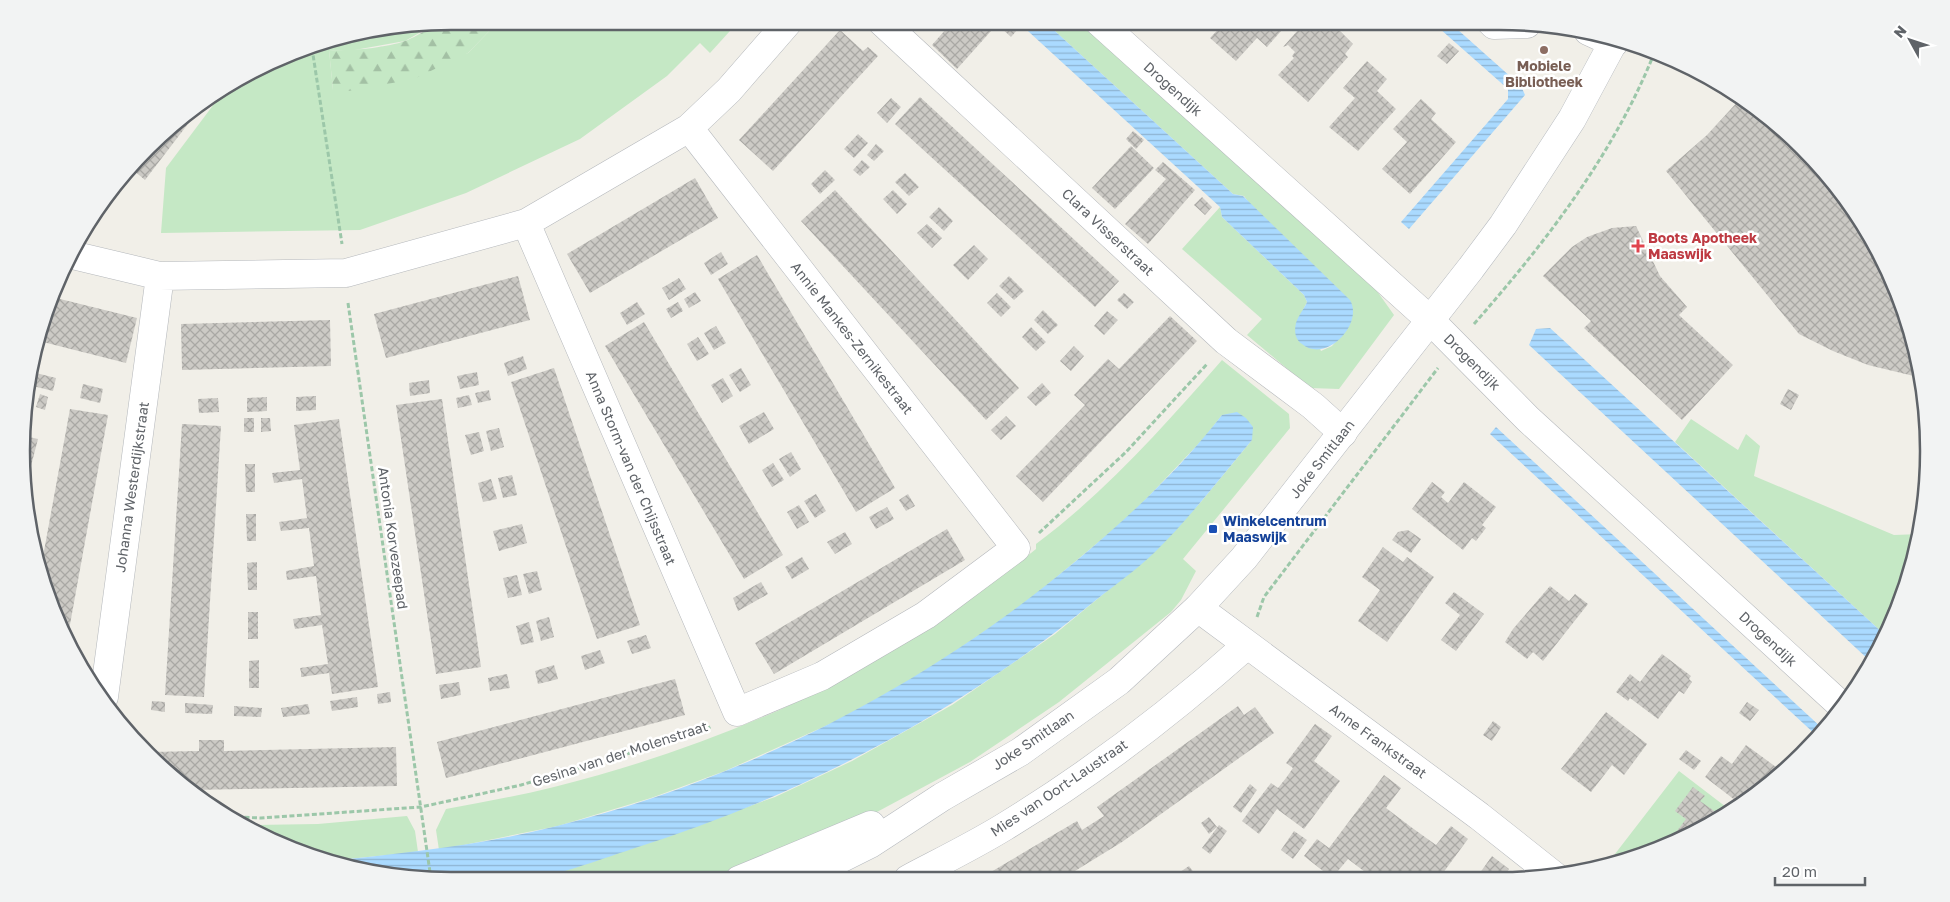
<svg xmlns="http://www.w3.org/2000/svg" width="1950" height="902" viewBox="0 0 1950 902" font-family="'Golos Text',sans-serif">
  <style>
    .green { fill: #c5e8c5 }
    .forest { fill: url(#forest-firs) }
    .water { fill: url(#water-rules) }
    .building { fill: url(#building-cross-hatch) }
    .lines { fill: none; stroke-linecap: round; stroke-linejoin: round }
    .street-casing { stroke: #b5b8bc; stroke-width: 29 }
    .secondary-casing { stroke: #b6babf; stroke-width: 29 }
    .path { stroke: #9cc7a9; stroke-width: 3; stroke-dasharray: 5 2.5; stroke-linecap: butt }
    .street { stroke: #fff; stroke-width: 28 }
    .secondary { stroke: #fff; stroke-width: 28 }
    .education-dot { fill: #8d6e63; stroke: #fff; stroke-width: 2 }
    .health-dot { fill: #e0444e; stroke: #fff; stroke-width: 2 }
    .transit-dot { fill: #1a4fb4; stroke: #fff; stroke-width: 2 }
    .labels { text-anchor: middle; stroke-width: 5; stroke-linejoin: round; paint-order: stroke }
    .education-label { font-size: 14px; font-weight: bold; fill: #785e54; stroke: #fff }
    .street-label { font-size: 14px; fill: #5f6368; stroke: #fff }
    .health-label { font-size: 14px; font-weight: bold; fill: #be3a42; stroke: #fff; text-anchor: start }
    .transit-label { font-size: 14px; font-weight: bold; fill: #164399; stroke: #fff; text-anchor: start }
    .rim { fill: none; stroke: #5f6368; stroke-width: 2.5 }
  </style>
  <defs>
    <pattern id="forest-firs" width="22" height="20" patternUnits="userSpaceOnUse" patternTransform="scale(1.25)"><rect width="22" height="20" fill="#c5e8c5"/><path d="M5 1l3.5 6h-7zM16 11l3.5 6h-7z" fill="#a3c0a4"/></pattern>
    <pattern id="water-rules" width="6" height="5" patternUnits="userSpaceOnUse" patternTransform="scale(1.25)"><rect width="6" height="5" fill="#aadaff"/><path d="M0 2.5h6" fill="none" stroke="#8eb4d2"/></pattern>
    <pattern id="building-cross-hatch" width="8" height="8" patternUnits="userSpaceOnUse" patternTransform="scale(1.25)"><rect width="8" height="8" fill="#cccac5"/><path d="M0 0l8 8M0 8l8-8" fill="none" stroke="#a9a8a4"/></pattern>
  </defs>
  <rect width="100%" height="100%" fill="#f1efe8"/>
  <path class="green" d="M499,21H739L710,53L700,43L667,76L580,139L466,193L360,230L161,233L166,168L229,84L236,79L313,44L435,24L405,41L349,51L329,50L333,90L468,53Z
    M1044,21H1088L1372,284L1394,315L1339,389L1310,388L1247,335L1262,319L1182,249L1220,207L1222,217L1304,295L1307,302L1303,310L1321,351L1332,346L1343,333L1244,196L1233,194Z
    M1222,360L1289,414L1290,428L1183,559L1196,571L1181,600L1171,612L1059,702L970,762L849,827L729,877L719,880L520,881L583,865L775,797L852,761L952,705L1055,634L1153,553L1200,503L1252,440L1222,415L1204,438L1131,515L1023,605L925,672L841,719L725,771L651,798L558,826L439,850L436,830L446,809C482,802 518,796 554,787C646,764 739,731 824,689C842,680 859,669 876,658C932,626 985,590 1036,549V544C1106,492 1165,425 1222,360Z
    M1691,419L1738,450L1746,434L1760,446L1754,476L1894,535L1921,534L1896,615L1885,635L1675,442Z
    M1679,771L1730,810L1664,848L1608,863Z
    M407,816L415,831L418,852L328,861L287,848L250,825L318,824Z"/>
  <path class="forest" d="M451,21H499L468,53L414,79L349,91L333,90L329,50C349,51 386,48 405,41C423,34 430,25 451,21Z"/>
  <path class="water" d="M1017,21H1044L1233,194L1243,196L1350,300C1364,324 1326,364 1302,344C1295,339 1294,331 1296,323C1298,316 1304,309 1307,302L1304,295L1222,217L1220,207Z
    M1431,21H1448L1521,86L1525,95L1409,229L1401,222L1508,99V89Z
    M1550,328L1885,635L1870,661L1529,345L1536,329Z
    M1237,412L1246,418L1253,427L1252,440C1220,478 1190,518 1154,553C1136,570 1115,585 1096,600C959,713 801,796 632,849C599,860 553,877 519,881C473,885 415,880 369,873C356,871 342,865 328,861C407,853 481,845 557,826C748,778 926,686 1076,561C1130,516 1179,470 1222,415Z
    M1496,427L1823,729L1817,736L1490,434Z"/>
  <path class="building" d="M953,21H1000L957,69L932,45Z
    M1006,21H1010L1018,29L1011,37L1000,27Z
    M1226,21H1290L1267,47L1257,38L1236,61L1210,38Z
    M1306,21H1330L1353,44L1345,54L1348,57L1308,102L1278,75L1294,58L1292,56L1295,52L1288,45L1283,47Z
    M840,30L863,51L868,47L878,56L773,171L739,140Z
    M1449,43L1459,51L1447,64L1437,56Z
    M1367,61L1387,79L1377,91L1396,109L1358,151L1329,127L1355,98L1343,88Z
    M920,97L1119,281L1095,307L895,124Z
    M1742,97L1803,147L1856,212L1896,286L1920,367L1922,378L1868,365L1833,351L1799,334L1666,171L1707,135Z
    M891,98L901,107L887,123L877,113Z
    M1421,99L1436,113L1431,119L1456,142L1410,194L1382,169L1407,142L1393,129Z
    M204,103L145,180L133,170L168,128Z
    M1133,131L1144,140L1136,149L1126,139Z
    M858,134L868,143L854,158L844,149Z
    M876,144L884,151L874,161L867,155Z
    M1131,146L1154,168L1115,209L1092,188Z
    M862,160L870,167L860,176L853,170Z
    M1163,162L1195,190L1148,244L1125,224L1166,179L1155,170Z
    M825,170L835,180L820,194L811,184Z
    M905,173L919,187L909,196L895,182Z
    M695,178L718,218L590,293L567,254Z
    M835,190L1019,388L986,420L801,221Z
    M893,190L907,204L897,214L883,199Z
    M1202,197L1212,207L1205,215L1194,205Z
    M939,207L953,221L944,231L929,217Z
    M927,224L942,238L932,248L917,233Z
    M1636,226L1660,276L1687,307L1679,315L1733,365L1682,420L1584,328L1591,321L1543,276L1572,247L1587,237L1612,228Z
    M974,245L988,259L968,280L953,265Z
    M721,252L728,264L711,275L704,263Z
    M757,255L895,488L856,512L718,279Z
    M518,276L530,320L386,358L374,314Z
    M1009,276L1024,291L1014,300L999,286Z
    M679,278L686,289L669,300L662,288Z
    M695,292L701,301L689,308L684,299Z
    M997,293L1011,307L1001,317L987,303Z
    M1124,293L1134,302L1127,309L1117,300Z
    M56,298L137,318L126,363L39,341Z
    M637,302L645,314L627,325L620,313Z
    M678,302L683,311L671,318L666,309Z
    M1043,310L1058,325L1048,334L1034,320Z
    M1107,311L1118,320L1104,335L1094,326Z
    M1170,316L1197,341L1043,502L1016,476L1085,405L1074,395L1108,359L1119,369Z
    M330,320L331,366L182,370L181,324Z
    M644,322L783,555L744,579L605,346Z
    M716,326L726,343L714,350L704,333Z
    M1031,327L1046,342L1036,351L1022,337Z
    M698,337L709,354L697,361L687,344Z
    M1074,346L1084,356L1071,371L1060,361Z
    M523,356L527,369L508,376L504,363Z
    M554,368L640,625L597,639L511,382Z
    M741,368L751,385L740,392L729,375Z
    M477,372L479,385L460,389L457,376Z
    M36,373L56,378L53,391L33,386Z
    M723,378L733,396L722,403L711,385Z
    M429,380L430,393L410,396L409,383Z
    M1042,383L1051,393L1036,406L1027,397Z
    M83,384L103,389L100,403L80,398Z
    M1788,389L1799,395L1791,410L1780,404Z
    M489,390L491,400L478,403L475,393Z
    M40,394L48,397L45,410L36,407Z
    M469,395L472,405L458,408L456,398Z
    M316,396V410L296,411V397Z
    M267,397V411L247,412V398Z
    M218,398L219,412L199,413L198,399Z
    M442,399L481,667L436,674L396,405Z
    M70,409L108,415L67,641L44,589L40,573Z
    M764,412L774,429L749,444L739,426Z
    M1006,416L1016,426L1001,440L991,430Z
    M244,418H254V432H244Z
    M261,418H270L271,431L261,432Z
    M339,419L378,687L332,694L329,673L301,677V672L300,668L328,664L322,625L295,629L293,619L321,615L316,576L287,580L286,571L314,566L309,528L281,531L280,527L279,522L307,518L302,479L274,483L272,473L300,470L294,425Z
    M182,424L221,426L204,697L165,695Z
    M499,428L504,447L491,451L486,431Z
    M479,432L484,451L471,455L465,435Z
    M29,437L38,439L31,466L26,465Z
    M791,452L801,469L790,477L779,459Z
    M773,463L784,480L772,487L762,470Z
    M245,464H255V492H246Z
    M512,475L517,495L503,498L498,478Z
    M491,479L497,499L483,502L478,483Z
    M1432,482L1445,492L1441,497L1448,503L1464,482L1496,507L1482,525L1486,528L1476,541L1472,538L1463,550L1412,509Z
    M816,494L826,511L815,518L804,501Z
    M908,494L915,506L906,511L899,500Z
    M799,505L809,522L797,529L787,512Z
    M887,507L894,519L876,529L869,517Z
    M246,514H256V541H247Z
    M522,524L527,543L499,551L493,531Z
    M947,529L965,560L774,674L755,643Z
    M1408,530L1421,539L1411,553L1392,540L1398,532Z
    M845,532L852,544L835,554L827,542Z
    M1383,547L1403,562L1407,557L1434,577L1387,642L1358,621L1380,590L1362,577Z
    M802,557L809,569L792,579L785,567Z
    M257,562V590H248L247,563Z
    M537,571L542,590L529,594L523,574Z
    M517,575L522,595L508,598L503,578Z
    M761,582L768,594L738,611L733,598Z
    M1550,586L1569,601L1575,594L1588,604L1543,661L1533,652L1527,659L1505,642L1513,629Z
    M1454,592L1484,614L1456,651L1441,640L1460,615L1445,603Z
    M248,612H258V639H248Z
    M549,617L554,637L541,641L536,621Z
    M529,622L534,642L521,645L516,626Z
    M646,635L651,648L632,654L627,641Z
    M600,650L605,663L585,670L581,656Z
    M1662,654L1691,676L1689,679L1692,682L1684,694L1679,691L1658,719L1630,698L1628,701L1616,692L1630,674L1640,682Z
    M259,660V688H249V661Z
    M554,665L558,679L538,684L535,671Z
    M507,674L510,688L490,691L488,678Z
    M675,679L685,715L446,778L437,742Z
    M459,682L461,695L441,699L439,685Z
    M390,692L391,702L378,704L377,694Z
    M357,697L358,707L332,711L330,701Z
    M152,701L165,702V712L151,710Z
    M1747,702L1759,710L1750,721L1739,713Z
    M185,703L213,705L212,714L185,713Z
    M308,704L310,714L283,717L281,708Z
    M234,706L262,708L261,717L234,716Z
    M1238,706L1244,715L1255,707L1274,733L1122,842L1062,879H979L1077,821L1082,830L1104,816L1097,807Z
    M1606,712L1647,744L1624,775L1612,765L1591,792L1561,769Z
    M1493,721L1501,727L1492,741L1483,735Z
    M1315,724L1332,736L1314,761L1340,781L1304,829L1277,809L1259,834L1242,821L1271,783L1278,788L1286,778L1293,768L1286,763Z
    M199,740H224V751L396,747L397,786L193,790L168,774L150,752L199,751Z
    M1746,745L1776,767L1762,785L1765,788L1740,804L1705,777L1721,756L1732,764Z
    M1686,750L1701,761L1694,770L1679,759Z
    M1384,775L1401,788L1386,808L1411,827L1436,845L1451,826L1468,839L1440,877L1373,878L1348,859L1332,878L1304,856L1317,839L1329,848Z
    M1250,784L1257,790L1241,813L1233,807Z
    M1693,787L1705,796L1700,801L1720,815L1665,847L1686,819L1675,811Z
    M1209,817L1217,827L1209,834L1201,823Z
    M1219,825L1227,831L1210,854L1202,848Z
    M1294,831L1307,840L1293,859L1281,850Z
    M1492,856L1509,869L1504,877H1477Z
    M1189,866L1195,874L1189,878H1180L1177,874Z
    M1145,872L1149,878H1135L1139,876Z"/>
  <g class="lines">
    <g class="street-casing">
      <path id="street" d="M881,21L1226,341L1313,406L1343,433
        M1098,21L1430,320L1528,419L1843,707
        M1490,21L1494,25L1527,24
        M1588,31L1614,43
        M526,223L737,712L822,676L926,615L1016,548L689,128
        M72,255L160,276L346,273L526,223L689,128L729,90L789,21
        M1198,608L1479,816L1556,877
        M104,697L160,276
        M908,879C940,862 973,846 1004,827C1091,774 1172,712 1247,645"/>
    </g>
    <g class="secondary-casing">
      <path id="secondary" d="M739,880L871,825
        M798,880L870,844L942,797L1020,752L1119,681L1198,608L1244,558L1471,268L1503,225L1572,119L1615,39"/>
    </g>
    <path class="path" d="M312,48L342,244
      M348,303L431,879
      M1474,324C1545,243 1615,153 1655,51
      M1039,533L1126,452L1207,364
      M1257,617L1264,597L1438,368
      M237,817L261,818L421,807L521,785L701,732L712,726"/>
    <use href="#street" class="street"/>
    <use href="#secondary" class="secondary"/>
  </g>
  <circle class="education-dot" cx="1544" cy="50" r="5"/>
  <path class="health-dot" d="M1635.5 238.5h5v5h5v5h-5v5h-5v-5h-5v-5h5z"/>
  <rect class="transit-dot" x="1208" y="524" width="10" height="10" rx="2.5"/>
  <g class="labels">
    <g class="education-label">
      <text x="1544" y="71">Mobiele<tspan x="1544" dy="16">Bibliotheek</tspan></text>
    </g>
    <g class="street-label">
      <text transform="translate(1173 89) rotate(42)" y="5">Drogendijk</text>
      <text transform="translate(1108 232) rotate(43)" y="5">Clara Visserstraat</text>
      <text transform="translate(852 338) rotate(52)" y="5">Annie Mankes-Zernikestraat</text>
      <text transform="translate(1472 362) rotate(45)" y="5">Drogendijk</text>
      <text transform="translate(1322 459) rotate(-52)" y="5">Joke Smitlaan</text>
      <text transform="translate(631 468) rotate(67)" y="5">Anna Storm-van der Chijsstraat</text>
      <text transform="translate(132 487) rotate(-82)" y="5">Johanna Westerdijkstraat</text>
      <text transform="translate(393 538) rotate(82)" y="5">Antonia Korvezeepad</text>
      <text transform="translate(1768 639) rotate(43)" y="5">Drogendijk</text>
      <text transform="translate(1033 740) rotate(-34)" y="5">Joke Smitlaan</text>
      <text transform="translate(1378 741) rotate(36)" y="5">Anne Frankstraat</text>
      <text transform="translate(620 754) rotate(-18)" y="5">Gesina van der Molenstraat</text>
      <text transform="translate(1059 788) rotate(-34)" y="5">Mies van Oort-Laustraat</text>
    </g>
    <g class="health-label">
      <text x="1648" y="243">Boots Apotheek<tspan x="1648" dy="16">Maaswijk</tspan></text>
    </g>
    <g class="transit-label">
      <text x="1223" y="526">Winkelcentrum<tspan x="1223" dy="16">Maaswijk</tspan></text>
    </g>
  </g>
  <path d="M0 0H1950V902H0ZM451 30H1499A421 421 0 0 1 1920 451V451A421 421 0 0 1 1499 872H451A421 421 0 0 1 30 451V451A421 421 0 0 1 451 30Z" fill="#f2f3f3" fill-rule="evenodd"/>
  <path class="rim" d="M451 30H1499A421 421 0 0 1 1920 451V451A421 421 0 0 1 1499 872H451A421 421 0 0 1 30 451V451A421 421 0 0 1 451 30Z"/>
  <g transform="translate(1910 40) rotate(310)" stroke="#ffffff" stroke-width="4" paint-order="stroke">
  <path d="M0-4L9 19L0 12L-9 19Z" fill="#5f6368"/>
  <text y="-8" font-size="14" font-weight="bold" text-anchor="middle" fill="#5f6368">N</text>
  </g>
  <path d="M1775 877v8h90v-8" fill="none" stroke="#5f6368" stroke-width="2.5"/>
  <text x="1782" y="877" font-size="15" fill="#5f6368" stroke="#ffffff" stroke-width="4" paint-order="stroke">20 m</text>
</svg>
